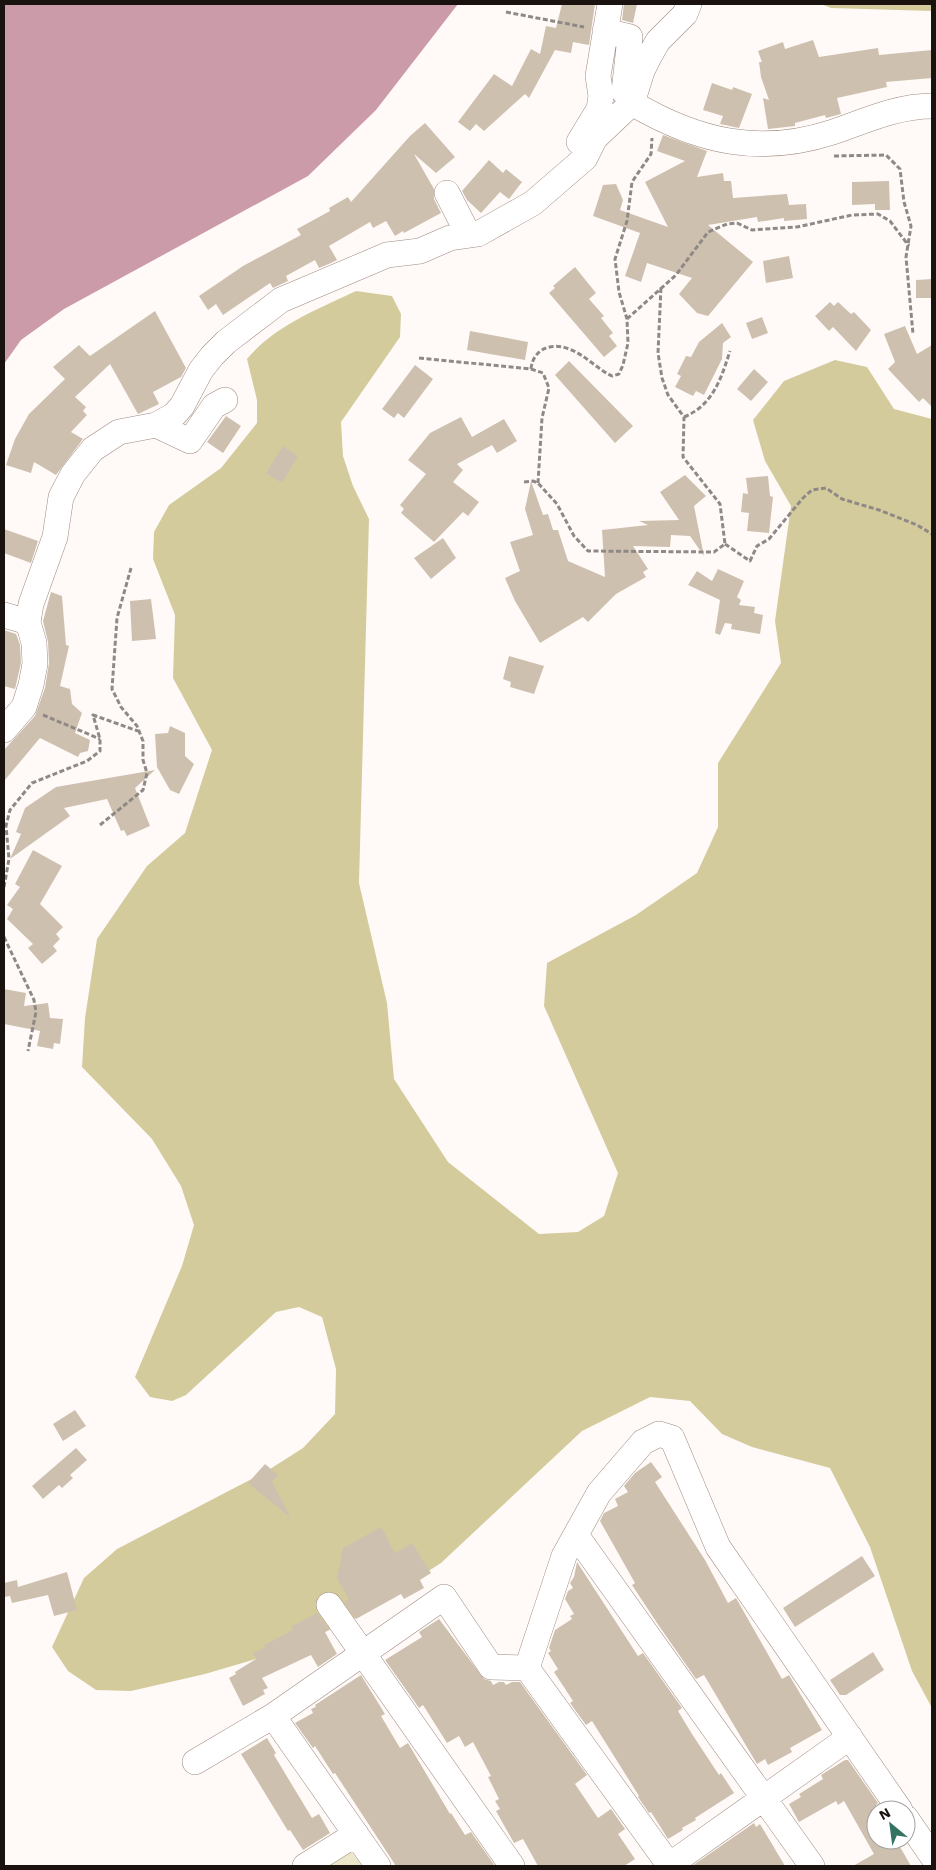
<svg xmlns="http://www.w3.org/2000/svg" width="936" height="1870" viewBox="0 0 936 1870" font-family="'Work Sans',sans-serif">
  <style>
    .green { fill: #ece7cb }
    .forest { fill: #d4cb9d }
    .water { fill: #cb9baa }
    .building { fill: #cec0af }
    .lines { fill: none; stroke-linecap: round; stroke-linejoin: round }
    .minor-casing { stroke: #9f8b81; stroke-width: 26 }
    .path { stroke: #8f8986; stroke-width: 3; stroke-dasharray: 5 2.5; stroke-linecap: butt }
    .minor { stroke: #fff; stroke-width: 25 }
  </style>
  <rect width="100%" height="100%" fill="#fffaf8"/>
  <path class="green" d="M350,1850L362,1866H324Z"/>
  <path class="forest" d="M821,4H932V11L831,8Z
    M356,291L392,296L401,314L400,337L341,422L343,456L353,486L369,519L359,883L387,1003L394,1079L448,1162L539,1234L578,1232L604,1216L618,1173L544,1006L547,963L636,915L697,873L718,827V763L781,663L775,621L791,506L765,461L753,420L784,381L835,360L867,367L894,409L932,419V1708L912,1671L870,1547L830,1468L752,1447L722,1434L690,1401L650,1397L582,1431L441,1563L355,1618L286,1650L205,1674L131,1691L96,1690L68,1671L52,1647L84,1578L117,1549L267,1471L303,1448L335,1414L336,1369L322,1317L299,1307L276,1312L186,1395L172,1401L150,1397L135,1377L182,1266L194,1225L181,1186L152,1139L82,1067L85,1018L97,939L147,866L185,833L212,750L173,678L175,615L153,559L154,532L169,505L221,468L257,423V400L247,359C274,326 318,309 356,291Z"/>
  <path class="water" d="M4,4H458L376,110L308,176L64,309L21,340L4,364Z"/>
  <path class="building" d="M562,4H595L589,45L573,42L571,53L555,50L529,98L525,94L484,131L476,124L470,131L458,122L494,74L512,86L531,49L540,54L546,26L556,28Z
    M624,4H637L633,23L622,20Z
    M813,40L819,57L878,48L879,55L932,50V78L886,82L887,87L837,98L841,114L826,118L825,115L795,123V126L768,129L763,98L769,100L761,77L759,62H762L758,51L783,42L785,49Z
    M712,83L732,90L733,87L752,94L739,128L720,124L723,116L703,110Z
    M425,123L455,157L436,173L414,154L434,189V199L441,213L404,233L403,231L395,236L386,221L373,228L370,222L329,246L337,260L331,263L319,268L315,260L286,276L288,281L273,288L270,283L223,315L216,304L208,310L199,296L243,266L301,235L297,229L330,211L329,208L348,197L351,202L410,136Z
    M663,135L707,151L697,177L723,173L724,181H731L733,198L787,194L789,205L806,204L807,219L784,221V218L758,222L757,217L708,225L753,262L708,316L697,313L679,294L692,278L647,263L641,282L625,276L640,233L593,216L603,185L616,184L623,200L620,210L668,227L645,182L685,161L657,151Z
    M489,160L503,173L506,169L522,182L509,199L500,192L481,213L467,200L462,191Z
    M889,181L890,210H875V204L852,205V182Z
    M789,256L793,278L766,283L763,261Z
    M575,267L596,293L589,299L604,316L601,318L613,333L609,336L617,346L604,357L549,293L555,288L553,286Z
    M932,279V298H916V280Z
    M830,302L834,306L838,302L851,314L854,312L871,330L856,351L833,327L829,331L815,316Z
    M155,311L186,368L181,377L153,392L159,404L138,414L110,364L75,397L86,407L83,411L87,415L71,432L83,439L56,475L34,462L31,473L6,465L15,439L29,414L65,379L53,367L79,345L90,356Z
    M762,317L768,333L752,339L746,323Z
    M722,323L731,337L723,343L722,359L704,395L696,391L693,396L675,387L681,376L677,374L686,356L691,357L699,342Z
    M905,326L917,354L932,345V407L923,398L919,402L888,369L895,362L884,334Z
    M470,331L528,342L525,360L467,350Z
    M569,361L633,426L615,443L555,375Z
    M415,365L433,379L404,418L398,413L394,418L382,409Z
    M754,369L768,382L751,401L737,389Z
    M226,416L241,426L223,453L207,442Z
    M461,417L472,437L504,419L517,441L497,453L492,445L457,464L463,470L453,482L479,502L468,516L463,512L434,542L401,513L404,509L400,505L426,474L408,460L430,433Z
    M283,446L298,456L282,483L266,473Z
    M685,475L706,496L694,506L704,556L690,536L671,535L670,547L633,546L648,569L643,572L646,577L616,594L588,622L583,617L540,643L515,601L505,578L520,571L510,542L533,535L525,509L531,481L543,515L548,514L553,530H558L568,561L605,577L602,530L648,525L639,521L679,520L660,492Z
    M768,476L770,496L773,497L769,533L747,531L749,513L741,512L743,493L748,494L746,478Z
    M4,529L38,541L31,563L4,553Z
    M443,538L456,558L431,579L414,558Z
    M718,569L744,581L737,597L741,600L739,605L755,607L754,613L763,615L760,634L731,629L732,624L725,623L720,635L715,633L720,600L688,585L697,571L712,581Z
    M51,592L62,596L66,645L69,646L60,686L70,689L72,704L82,713L75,733L90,740L88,751L80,753L78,757L40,738L4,781V750L35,716L45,688L49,663L48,642L43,621Z
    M151,599L156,639L132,641L130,601Z
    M4,630L16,634L20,645L21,663L15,689L4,686Z
    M509,656L544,666L534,694L510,687L511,682L503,679Z
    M170,726L185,733V756L194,764L179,794L170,790L157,767L155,734L168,733Z
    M155,770L135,788L150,826L127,836L124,830L121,831L107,799L64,808L70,816L10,859L21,834L16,832L25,808L56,787Z
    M33,850L62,866L40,904L63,927L56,934L60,939L53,946L57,951L42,964L28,948L33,944L7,919L13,909L7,905L20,887L15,884Z
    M4,989L26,993L24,1006L48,1003L50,1018L63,1019L60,1044L54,1043L53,1049L37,1046L40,1031L4,1024Z
    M75,1410L86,1426L63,1441L53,1424Z
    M76,1448L87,1460L70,1475L73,1478L62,1488L59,1485L43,1499L32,1486Z
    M651,1462L662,1477L655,1482L705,1560L728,1603L736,1598L782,1679L789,1675L822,1730L790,1748L792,1752L768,1765L765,1759L757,1764L704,1675L696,1679L657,1623L632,1585L635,1583L600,1521L604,1513L618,1506L615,1499L628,1492L624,1486L635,1473Z
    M265,1464L278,1475L272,1482L291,1518L248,1483Z
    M381,1527L395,1553L412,1543L431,1573L420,1580L424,1588L404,1599L401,1594L356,1619L344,1602L349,1599L337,1579L343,1548Z
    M862,1556L875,1576L795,1627L783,1608Z
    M577,1562L638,1656L643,1653L682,1708L678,1711L692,1734L719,1775L721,1773L734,1793L695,1818L696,1820L682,1828L683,1830L668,1839L651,1812L649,1813L638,1797L639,1796L592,1721L586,1725L570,1703L573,1701L554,1672L558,1669L548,1653L551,1651L549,1648L555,1630L572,1619L570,1616L574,1614L565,1599L568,1591L573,1588L570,1583L574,1577Z
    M67,1572L77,1610L54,1616L48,1595L12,1603L10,1596L4,1597V1583L17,1580L18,1587Z
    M317,1613L329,1630L325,1632L337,1654L318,1667L311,1655L262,1678L268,1688L263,1690L265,1694L243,1706L229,1678L236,1674L235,1672L256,1659L253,1653L265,1647L264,1645L293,1630L291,1627Z
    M439,1619L484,1679L491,1681L493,1685L499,1682H504L506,1685L512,1682H520L587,1775L575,1784L598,1818L611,1809L625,1829L618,1834L635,1859L624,1866H538L523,1839L514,1843L496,1811L500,1809L495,1801L499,1799L488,1777L491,1776L473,1742L465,1747L459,1736L447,1743L423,1705L419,1708L385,1660L422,1637L419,1632Z
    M873,1652L884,1670L846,1695H840L830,1680Z
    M361,1675L385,1714L381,1716L400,1748L408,1743L450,1814L451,1813L465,1835L471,1832L495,1866H396L335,1773L333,1774L315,1746L313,1748L295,1723L313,1713L311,1709L316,1707L315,1705Z
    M267,1738L276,1753L274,1755L312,1818L319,1814L330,1833L303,1850L290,1830L288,1831L241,1754Z
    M845,1760H848L878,1803L876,1805V1840H896L911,1866H853L874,1854L844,1801L838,1805L836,1801L799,1822L789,1804L801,1797L799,1794L823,1779L821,1775Z
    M754,1823L756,1827L760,1824L785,1866H692Z"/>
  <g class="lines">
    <g class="minor-casing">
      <path id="minor" d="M605,31L630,37L624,92
        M632,103C698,142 760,156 833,132C865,121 897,106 932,106
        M579,142L599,109L601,96L598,76L610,4
        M447,193L468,234
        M156,425L190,441L214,406L225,400
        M4,615L28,622
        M4,730L24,707L31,685L35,664L34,643L28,622L31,604L55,537L61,497L73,474L93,449L119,432L156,425L174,415L182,406L201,370L212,356L226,342L281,300L387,255L420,251L450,238L478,234L533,203L585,158L595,138L632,103L642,71L650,55L658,41L685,14L689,4
        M576,1535L812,1866
        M329,1605L512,1866
        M527,1668L564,1556L599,1493L643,1442L659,1434L672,1438L718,1547L900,1810
        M527,1668L670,1866
        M195,1762L273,1716
        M906,1818L932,1856
        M305,1866L356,1834
        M378,1866L273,1716L444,1597L491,1667L527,1668
        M668,1866L850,1737"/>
    </g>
    <path class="path" d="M506,12L584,27
      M834,156L886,155L900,169L904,202L911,226L906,257L913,334
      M627,319L676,275L708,232L727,224L737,223L752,230L797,227L852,215L878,214L890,221L909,246
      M419,358L531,369L543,373L549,388L542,418L538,483
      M531,369C533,349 551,342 569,349C584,354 597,369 612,376L619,374L623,365L628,343L627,319L619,292L615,259L627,221L632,182L651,154L652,138
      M684,417C713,405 721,379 730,351
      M524,482L533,481L538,483L557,504L574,536L588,551L714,552L725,544L720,504L683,457L684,417L668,395L662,378L658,353L661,287
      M725,544L750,561L757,546L769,539L803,498L812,490L826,488L842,499L879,510L917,525L932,534
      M43,715L100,739
      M100,825L143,790L147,773L143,760V741L137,726L121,707L112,689L117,618L131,568
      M4,887L9,859L6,826L10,810L32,783L87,761L100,751V739L93,715L138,731
      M4,937L34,1000L36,1012L28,1051"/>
    <use href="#minor" class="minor"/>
  </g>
  <rect width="936" height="1870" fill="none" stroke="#19120e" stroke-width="10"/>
  <g transform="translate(891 1825) rotate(331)"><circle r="24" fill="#ffffff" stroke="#a3a09f"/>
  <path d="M0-4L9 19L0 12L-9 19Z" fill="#347361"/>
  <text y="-8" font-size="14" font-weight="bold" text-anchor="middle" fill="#19120e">N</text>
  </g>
</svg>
